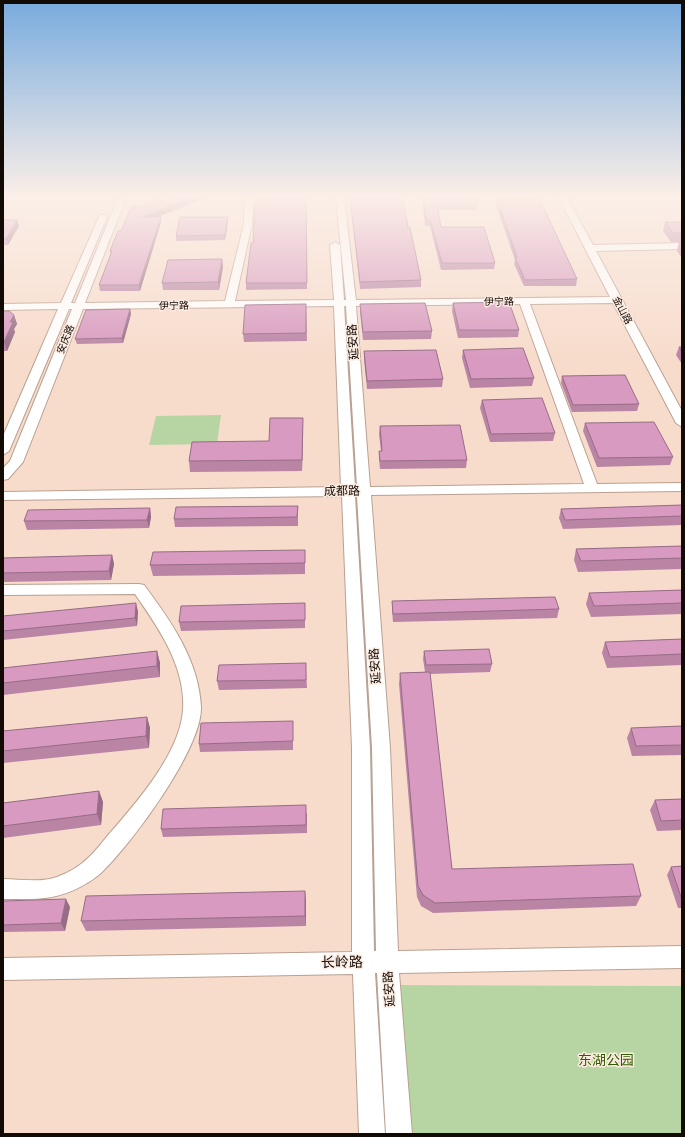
<svg xmlns="http://www.w3.org/2000/svg" width="685" height="1137" viewBox="0 0 685 1137" font-family="Rubik,'Noto Sans SC',sans-serif">
  <style>
    .green { fill: #b7d5a3 }
    .lines { fill: none; stroke-linecap: round; stroke-linejoin: round }
    .minor-casing { stroke: #baa091; stroke-width: 2 }
    .minor { fill: #fff; fill-rule: evenodd }
    .wall { fill: #ba84a5 }
    .shaded-wall { fill: #976c86 }
    .building { fill: #d89ac0; stroke: #976c86 }
    .labels { text-anchor: middle; stroke-width: 3; stroke-linejoin: round; paint-order: stroke }
    .far-street-label { font-size: 10px; fill: #120a05; stroke: #fcece2 }
    .street-label { font-size: 12px; fill: #120a05; stroke: #fcece2 }
    .near-street-label { font-size: 14px; fill: #120a05; stroke: #fcece2 }
    .near-park-label { font-size: 14px; fill: #325b01; stroke: #fcece2 }
  </style>
  <rect width="100%" height="100%" fill="#f7dccc"/>
  <path class="green" d="M221,415L217,444L149,445L156,416Z
    M395,985L682,986V1134H405Z"/>
  <g class="lines">
    <g class="minor-casing">
      <path id="minor" d="M118,198H126L85,303L225,301L244,224L245,198H253L252,224L235,301L334,300L330,245L335,242L340,245L344,300H346L336,198H344L356,300L610,297L559,198H567L593,245L682,243V249L596,251L682,411V427L676,423L613,303L530,304L597,484L682,483V491L371,495L390,748L398,951L682,946V968L399,973L412,1134H386L377,973H375L385,1134H359L353,974L3,980V958L352,952V748L342,496L3,500V492L341,487L334,306L83,309L23,462L8,479L3,480V468L10,461L72,309H69L9,451L3,455V436L58,309L3,310V304L61,303L99,217L100,215H106L107,217L71,303H75ZM520,304L584,484L370,487L356,306ZM344,306H346L357,487H355ZM355,496H357L372,748L376,951H374L370,748Z
        M139,584L144,585C171,621 199,661 201,707C202,749 132,843 102,872C97,877 89,882 82,886C55,901 34,899 3,899V879C20,879 41,883 57,877C68,873 80,866 88,858C96,851 103,841 110,833C137,802 180,753 183,710C186,667 158,627 135,594L3,595V585Z"/>
    </g>
    <use href="#minor" class="minor"/>
  </g>
  <path class="wall" d="M191,198H205L158,217L161,222L140,291H100L99,285L110,255V251L121,231L138,207L171,204Z
    M306,198L307,289L246,290V283L253,243Z
    M350,198H399L408,227L421,280V287L360,289Z
    M423,198H476L478,204L477,210H438L441,227L495,263L494,269L441,270L430,226H425L423,206L424,201Z
    M497,199L577,279L576,286H524L514,264L515,260L496,205Z
    M3,220H17L19,226L8,245H3Z
    M228,221L225,240L176,241V236Z
    M665,222H682V258L677,251L679,242H671L663,231Z
    M222,259L223,267L219,290H163L162,283Z
    M453,303L519,330L518,337L458,338L452,311Z
    M306,304L307,341L244,342L243,334Z
    M360,304L432,331L431,339L363,340L360,312Z
    M130,309L131,314L123,343L77,344L75,339Z
    M3,311L14,315L17,324L14,329L15,332L7,351H3Z
    M679,347H682V364L676,355Z
    M463,350L534,378L532,386L470,388L462,358Z
    M364,351L443,379L442,387L367,389L364,359Z
    M562,376L639,404L637,411L572,412L561,383Z
    M482,400L555,433L553,441L490,442L480,408Z
    M585,423L673,457L670,465L597,467L583,431Z
    M380,426L467,460L466,468L380,469L379,459V451H381L379,434Z
    M303,429L302,471L190,472L189,461L269,441Z
    M682,505V525L563,529L559,518L561,509Z
    M298,506V526L175,527L174,519Z
    M150,508L151,517L149,528L27,530L24,521Z
    M682,546V569L578,572L574,560L576,549Z
    M112,555L114,564L111,580L3,582V558Z
    M305,561V574L153,576L150,565Z
    M682,590V614L591,617L586,604L589,593Z
    M392,601L559,609L557,618L393,622L392,610Z
    M138,611L137,626L3,640V616Z
    M305,612V628L181,631L179,622Z
    M682,639V665L607,668L602,653L605,642Z
    M157,651L160,663V677L3,695V668Z
    M424,651L492,664L490,672L430,674L452,869L641,896L636,906L433,913L421,906L417,897L399,684L400,673L425,672L423,659Z
    M306,671L307,688L219,690L217,681Z
    M147,717L150,728L149,748L3,763V731Z
    M682,726V755L632,756L627,738L631,728Z
    M293,729V750L200,752L199,744Z
    M99,791L103,802L101,825L3,838V803Z
    M682,799V830L657,831L650,810L655,800Z
    M307,813V833L163,837L161,829Z
    M682,866V908H678L667,875L671,867Z
    M3,901L70,907L65,931L3,932Z
    M306,901V926L86,931L81,921Z"/>
  <path class="shaded-wall" d="M191,198H205L144,222L143,217Z
    M161,217V222L140,291L139,285Z
    M228,217V221L225,240V235Z
    M17,220L19,226L8,245L6,239Z
    M222,259L223,267L219,290L218,282Z
    M130,309L131,314L123,343L122,338Z
    M14,315L17,324L14,329L15,332L7,351L4,342L10,322Z
    M303,418V429L302,471V460Z
    M150,508L151,517L149,528L147,520Z
    M112,555L114,564L111,580L109,571Z
    M136,603L138,611L137,626L135,618Z
    M157,651L160,663V677L157,666Z
    M147,717L150,728L149,748L146,736Z
    M99,791L103,802L101,825L97,814Z
    M305,891L306,901V926L305,916Z
    M66,899L70,907L65,931L61,923Z"/>
  <path class="building" d="M173,198H191L143,217H161L139,285H99L112,251H110L118,231H121L131,207H138L159,199L171,204Z
    M257,198H306L307,283H246L251,243H253L255,202H257Z
    M350,198H399L400,200H403L408,227H410L421,280L360,282Z
    M425,198H476L478,204H437L441,227H484L495,263H442L430,220H426L424,200H426Z
    M539,198L577,279L525,280L515,257H517L497,199Z
    M180,217H228L225,235L176,236Z
    M3,220H17L6,239H3Z
    M665,222H682V233H673Z
    M222,259L218,282L162,283L168,260Z
    M509,302L519,330H459L453,303Z
    M425,303L432,331L363,332L360,304Z
    M306,304V333L243,334L245,305Z
    M130,309L122,338L75,339L86,310Z
    M3,311H9L14,315L10,322H13L4,342H3Z
    M679,347H682V352Z
    M523,348L534,378L471,379L463,350Z
    M436,350L443,379L367,381L364,351Z
    M625,375L639,404L573,405L562,376Z
    M542,398L555,433L491,434L482,400Z
    M270,418H303L302,460L189,461L192,442L269,441Z
    M654,422L673,457L599,458L585,423Z
    M460,425L467,460L380,461L379,451H382L380,426Z
    M682,505V516L565,520L561,509Z
    M298,506L297,517L174,519L176,507Z
    M150,508L147,520L24,521L28,510Z
    M682,546V558L581,561L576,549Z
    M305,550V563L150,565L153,552Z
    M112,555L109,571L3,573V558Z
    M682,590V603L594,606L589,593Z
    M555,597L559,609L393,614L392,601Z
    M136,603L135,618L3,631V616Z
    M305,603V620L179,622L181,606Z
    M682,639V654L610,657L605,642Z
    M489,649L492,664L426,665L424,651Z
    M157,651V666L3,683V668Z
    M306,663V680L217,681L219,665Z
    M430,672L452,869L633,864L641,896L435,903L423,895L418,886L400,673Z
    M147,717L146,736L3,751V731Z
    M293,721V741L199,744L201,723Z
    M682,726V745L636,746L631,728Z
    M99,791L97,814L3,826V803Z
    M682,799V820L661,821L655,800Z
    M306,805V825L161,829L163,809Z
    M682,866V900L671,867Z
    M305,891V916L81,921L86,896Z
    M66,899L61,923L3,925V901Z"/>
  <linearGradient id="sky" x2="0" y2="1"><stop stop-color="#78abde"/><stop offset="0.55" stop-color="#fbefe8"/><stop offset="1" stop-color="#fbefe8" stop-opacity="0"/></linearGradient>
  <rect width="685" height="357" fill="url(#sky)"/>
  <g class="labels">
    <g class="far-street-label">
      <text transform="translate(499 301) rotate(-1)" y="4">伊宁路</text>
      <text transform="translate(174 305) rotate(-1)" y="4">伊宁路</text>
      <text transform="translate(623 310) rotate(62)" y="4">金山路</text>
      <text transform="translate(65 339) rotate(-68)" y="4">安庆路</text>
    </g>
    <g class="street-label">
      <text transform="translate(353 342) rotate(-94)" y="4">延安路</text>
      <text transform="translate(342 491) rotate(-1)" y="4">成都路</text>
      <text transform="translate(375 666) rotate(-94)" y="4">延安路</text>
      <text transform="translate(389 989) rotate(-94)" y="4">延安路</text>
    </g>
    <g class="near-street-label">
      <text transform="translate(342 962) rotate(-1)" y="5">长岭路</text>
    </g>
    <g class="near-park-label">
      <text x="606" y="1065">东湖公园</text>
    </g>
  </g>
  <rect width="685" height="1137" fill="none" stroke="#120a05" stroke-width="8"/>
</svg>
